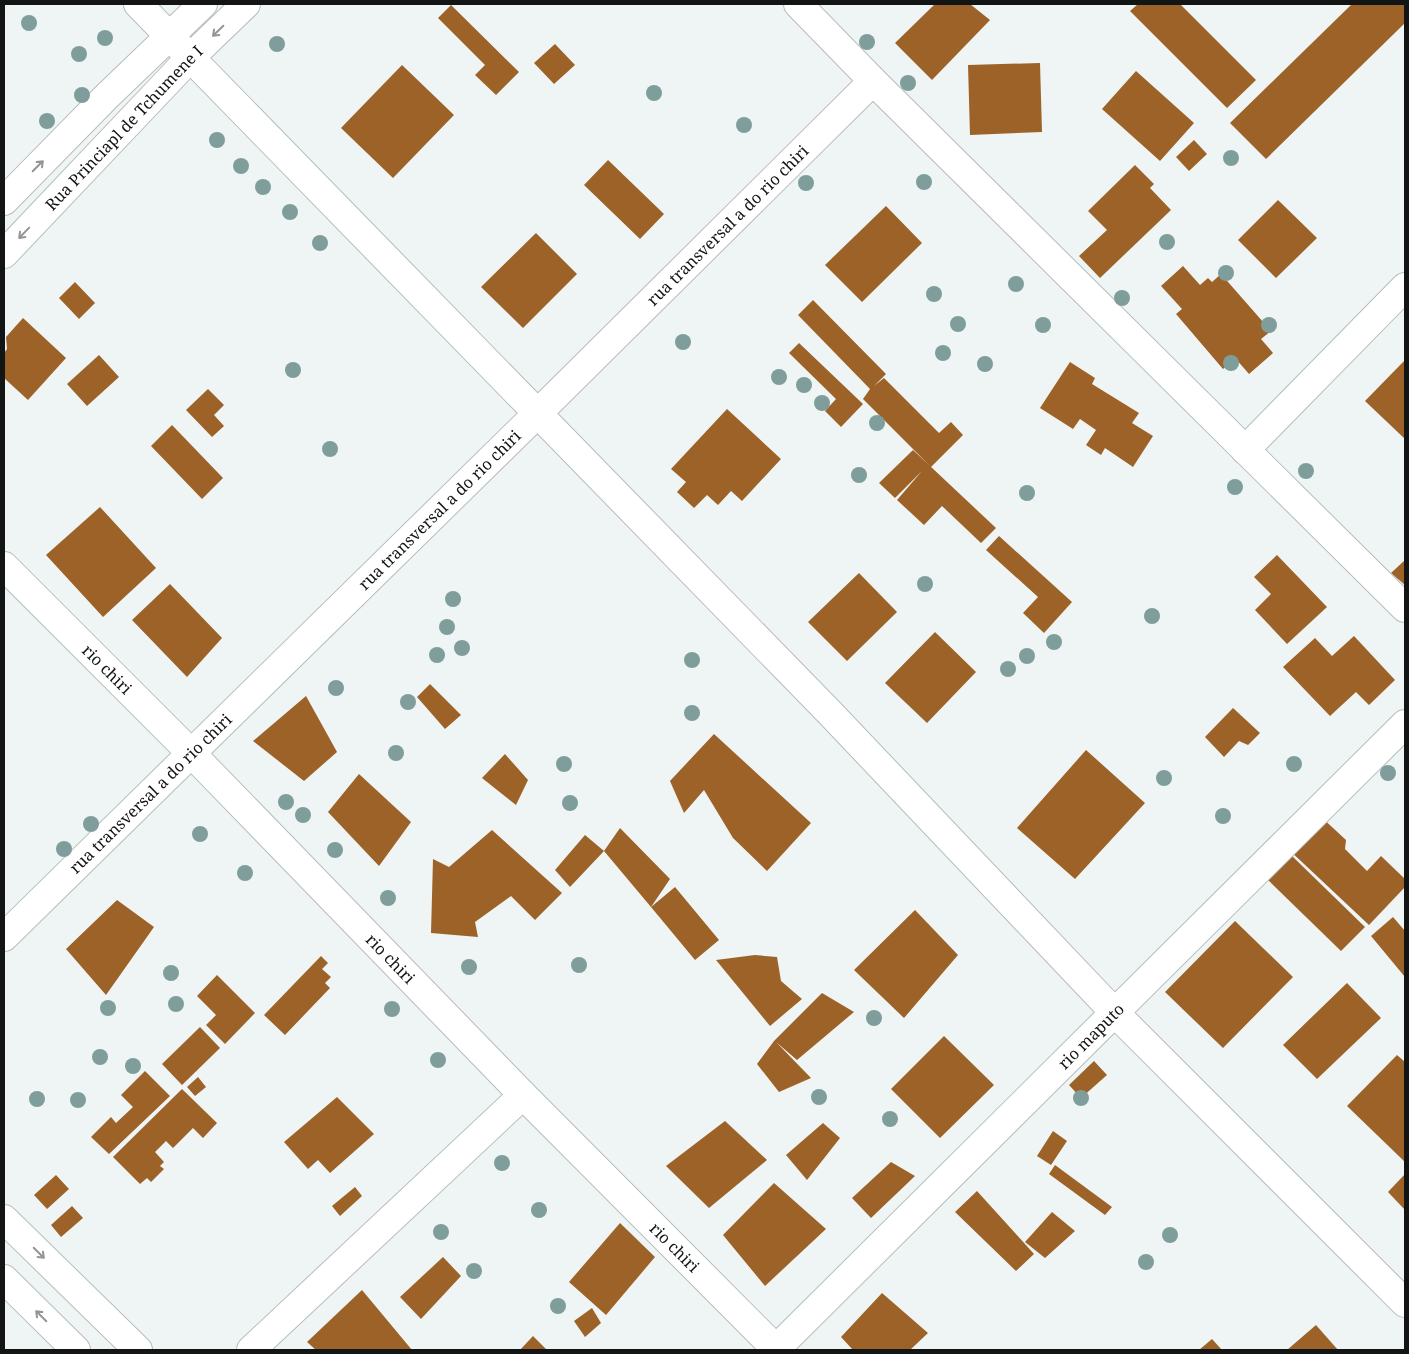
<svg xmlns="http://www.w3.org/2000/svg" width="1409" height="1354" viewBox="0 0 1409 1354" font-family="'Noto Serif',serif">
  <style>
    .building { fill: #9d6227 }
    .lines { fill: none; stroke-linecap: round; stroke-linejoin: round }
    .minor-casing { stroke: #b6bdbc; stroke-width: 30 }
    .minor { stroke: #fff; stroke-width: 28 }
    .tree { fill: #7f9e9b }
    .oneway { stroke: #949695 }
    .labels { text-anchor: middle; stroke-width: 4; stroke-linejoin: round; paint-order: stroke }
    .street-label { font-size: 16px; fill: #121514; stroke: #fff }
  </style>
  <rect width="100%" height="100%" fill="#eef5f4"/>
  <path class="building" d="M935,4H970L990,20L932,80L895,43Z
    M1138,4H1180L1256,80L1227,108L1130,11Z
    M1352,4H1405V23L1266,159L1230,123Z
    M451,5L519,72L496,95L475,75L485,65L438,18Z
    M555,44L575,65L554,84L534,63Z
    M1040,63L1042,132L970,135L968,65Z
    M402,65L454,115L393,178L341,128Z
    M1136,71L1194,123L1160,161L1102,109Z
    M1194,140L1207,154L1189,171L1176,157Z
    M608,160L664,214L640,239L584,185Z
    M1135,165L1154,184L1150,188L1171,210L1100,278L1079,256L1107,230L1088,211Z
    M1278,200L1317,238L1276,278L1238,240Z
    M886,206L922,243L862,302L825,265Z
    M536,233L577,274L523,328L481,287Z
    M1183,266L1200,285L1208,278L1212,282L1221,274L1271,331L1261,339L1273,353L1249,374L1236,359L1223,369L1176,314L1182,309L1161,286Z
    M75,282L95,303L79,319L59,298Z
    M813,300L886,374L874,386L884,378L939,433L951,422L963,435L931,467L863,399L870,389L798,315Z
    M23,318L66,358L28,400L4,378V353L7,349L6,337Z
    M799,343L863,404L841,427L825,411L836,399L789,353Z
    M99,355L119,377L87,406L67,384Z
    M1405,360V439L1365,401Z
    M1070,362L1095,378L1092,384L1139,413L1132,423L1153,436L1133,467L1105,448L1101,455L1086,445L1096,430L1080,419L1073,429L1040,408Z
    M208,389L224,405L214,415L224,426L212,437L186,410Z
    M727,409L781,459L742,501L731,491L718,505L707,495L694,508L677,492L686,482L671,469Z
    M172,425L223,478L202,499L151,446Z
    M913,450L996,528L981,543L942,506L924,525L897,500L922,471L895,498L879,483Z
    M100,507L156,568L103,617L46,555Z
    M999,536L1072,602L1044,633L1023,613L1038,597L986,550Z
    M1277,555L1327,607L1287,644L1255,610L1271,594L1254,577Z
    M1405,560V585L1391,573Z
    M859,573L897,612L847,661L808,622Z
    M170,584L222,638L187,677L132,620Z
    M935,632L976,672L927,723L885,683Z
    M1354,636L1395,680L1369,705L1356,692L1330,716L1283,667L1315,638L1332,656Z
    M430,684L461,715L445,729L417,697Z
    M306,696L337,752L304,781L253,741Z
    M1233,708L1260,733L1248,745L1239,741L1224,757L1205,737Z
    M714,734L811,823L767,871L733,838L704,790L684,813L670,781Z
    M1086,750L1145,803L1075,879L1017,828Z
    M505,754L528,780L516,805L482,778Z
    M359,774L411,822L379,866L328,812Z
    M1319,815L1346,840L1345,849L1367,871L1381,856L1405,879V887L1369,925L1287,848Z
    M620,828L670,879L651,907L604,851Z
    M492,830L562,893L535,920L511,896L475,922L478,937L431,933L433,859L449,867Z
    M585,835L604,851L570,887L555,870Z
    M1291,855L1365,927L1341,951L1267,879Z
    M675,887L719,940L695,960L651,907Z
    M117,900L154,927L106,995L66,949Z
    M915,910L958,955L904,1018L854,970Z
    M1393,917L1405,931V977L1371,936Z
    M1235,921L1293,977L1223,1048L1165,992Z
    M755,955L777,957L781,981L802,999L770,1026L716,960Z
    M321,956L328,963L322,969L331,977L325,983L330,988L285,1035L264,1015Z
    M217,975L255,1013L225,1044L206,1025L216,1015L197,996Z
    M1347,983L1381,1018L1317,1079L1283,1045Z
    M822,993L854,1012L797,1060L776,1042L811,1078L779,1092L757,1064L774,1041Z
    M200,1027L220,1048L182,1085L162,1064Z
    M944,1036L994,1085L940,1138L891,1089Z
    M1397,1055L1405,1062V1162L1347,1106Z
    M1094,1061L1107,1075L1081,1098L1069,1085Z
    M145,1071L170,1096L109,1154L91,1137L111,1117L116,1123L133,1107L121,1095Z
    M198,1077L206,1087L195,1096L187,1087Z
    M182,1089L217,1123L203,1138L193,1128L173,1148L166,1141L155,1152L164,1162L160,1166L164,1169L151,1182L147,1178L140,1184L113,1157Z
    M337,1097L374,1134L330,1173L318,1160L308,1169L284,1142Z
    M725,1121L767,1160L709,1208L666,1166Z
    M823,1123L840,1138L807,1180L786,1155Z
    M1053,1131L1067,1141L1051,1165L1037,1156Z
    M891,1162L915,1176L871,1218L852,1198Z
    M1055,1165L1112,1207L1105,1215L1049,1174Z
    M1405,1174V1210L1388,1192Z
    M56,1175L69,1189L47,1209L34,1195Z
    M774,1183L826,1229L765,1286L723,1235Z
    M355,1187L362,1196L340,1216L332,1206Z
    M977,1191L1034,1254L1016,1271L955,1212Z
    M72,1206L83,1218L61,1237L51,1225Z
    M1052,1212L1075,1231L1045,1258L1025,1242Z
    M620,1223L655,1257L606,1315L569,1282Z
    M443,1257L461,1276L421,1319L400,1297Z
    M362,1290L412,1350H316L307,1342Z
    M882,1293L928,1333L910,1350H853L841,1337Z
    M592,1308L601,1323L585,1337L574,1321Z
    M1316,1325L1338,1350H1287Z
    M533,1336L547,1350H520Z
    M1212,1339L1222,1350H1199Z"/>
  <g class="lines">
    <g class="minor-casing">
      <g id="minor">
        <path d="M138,4L831,714L1115,1013L1405,1303"/>
        <path d="M798,4L873,81L1405,608"/>
        <path d="M4,201L106,97L203,4"/>
        <path id="s1" d="M4,254L190,58L246,4"/>
        <path d="M1245,450L1405,287"/>
        <path id="s2" d="M4,566L191,753L523,1095L777,1350"/>
        <path id="s3" d="M4,937L538,413L873,81"/>
        <path d="M4,1219L138,1350"/>
        <path d="M4,1279L76,1350"/>
        <path id="s4" d="M776,1349L1405,724"/>
        <path d="M251,1350L523,1095"/>
      </g>
    </g>
    <use href="#minor" class="minor"/>
  </g>
  <g class="tree">
    <circle cx="29" cy="23" r="8"/>
    <circle cx="105" cy="38" r="8"/>
    <circle cx="867" cy="42" r="8"/>
    <circle cx="277" cy="44" r="8"/>
    <circle cx="79" cy="54" r="8"/>
    <circle cx="908" cy="83" r="8"/>
    <circle cx="654" cy="93" r="8"/>
    <circle cx="82" cy="95" r="8"/>
    <circle cx="47" cy="121" r="8"/>
    <circle cx="744" cy="125" r="8"/>
    <circle cx="217" cy="140" r="8"/>
    <circle cx="1231" cy="158" r="8"/>
    <circle cx="241" cy="166" r="8"/>
    <circle cx="924" cy="182" r="8"/>
    <circle cx="806" cy="183" r="8"/>
    <circle cx="263" cy="187" r="8"/>
    <circle cx="290" cy="212" r="8"/>
    <circle cx="1167" cy="242" r="8"/>
    <circle cx="320" cy="243" r="8"/>
    <circle cx="1226" cy="273" r="8"/>
    <circle cx="1016" cy="284" r="8"/>
    <circle cx="934" cy="294" r="8"/>
    <circle cx="1122" cy="298" r="8"/>
    <circle cx="958" cy="324" r="8"/>
    <circle cx="1043" cy="325" r="8"/>
    <circle cx="1269" cy="325" r="8"/>
    <circle cx="683" cy="342" r="8"/>
    <circle cx="943" cy="353" r="8"/>
    <circle cx="1231" cy="363" r="8"/>
    <circle cx="985" cy="364" r="8"/>
    <circle cx="293" cy="370" r="8"/>
    <circle cx="779" cy="377" r="8"/>
    <circle cx="804" cy="385" r="8"/>
    <circle cx="822" cy="403" r="8"/>
    <circle cx="877" cy="423" r="8"/>
    <circle cx="330" cy="449" r="8"/>
    <circle cx="1306" cy="471" r="8"/>
    <circle cx="859" cy="475" r="8"/>
    <circle cx="1235" cy="487" r="8"/>
    <circle cx="1027" cy="493" r="8"/>
    <circle cx="925" cy="584" r="8"/>
    <circle cx="453" cy="599" r="8"/>
    <circle cx="1152" cy="616" r="8"/>
    <circle cx="447" cy="627" r="8"/>
    <circle cx="1054" cy="642" r="8"/>
    <circle cx="462" cy="648" r="8"/>
    <circle cx="437" cy="655" r="8"/>
    <circle cx="1027" cy="656" r="8"/>
    <circle cx="692" cy="660" r="8"/>
    <circle cx="1008" cy="669" r="8"/>
    <circle cx="336" cy="688" r="8"/>
    <circle cx="408" cy="702" r="8"/>
    <circle cx="692" cy="713" r="8"/>
    <circle cx="396" cy="753" r="8"/>
    <circle cx="564" cy="764" r="8"/>
    <circle cx="1294" cy="764" r="8"/>
    <circle cx="1388" cy="773" r="8"/>
    <circle cx="1164" cy="778" r="8"/>
    <circle cx="286" cy="802" r="8"/>
    <circle cx="570" cy="803" r="8"/>
    <circle cx="303" cy="815" r="8"/>
    <circle cx="1223" cy="816" r="8"/>
    <circle cx="91" cy="824" r="8"/>
    <circle cx="200" cy="834" r="8"/>
    <circle cx="64" cy="849" r="8"/>
    <circle cx="335" cy="850" r="8"/>
    <circle cx="245" cy="873" r="8"/>
    <circle cx="388" cy="898" r="8"/>
    <circle cx="579" cy="965" r="8"/>
    <circle cx="469" cy="967" r="8"/>
    <circle cx="171" cy="973" r="8"/>
    <circle cx="176" cy="1004" r="8"/>
    <circle cx="108" cy="1008" r="8"/>
    <circle cx="392" cy="1009" r="8"/>
    <circle cx="874" cy="1018" r="8"/>
    <circle cx="100" cy="1057" r="8"/>
    <circle cx="438" cy="1060" r="8"/>
    <circle cx="133" cy="1066" r="8"/>
    <circle cx="819" cy="1097" r="8"/>
    <circle cx="1081" cy="1098" r="8"/>
    <circle cx="37" cy="1099" r="8"/>
    <circle cx="78" cy="1100" r="8"/>
    <circle cx="890" cy="1119" r="8"/>
    <circle cx="502" cy="1163" r="8"/>
    <circle cx="539" cy="1210" r="8"/>
    <circle cx="441" cy="1232" r="8"/>
    <circle cx="1170" cy="1235" r="8"/>
    <circle cx="1146" cy="1262" r="8"/>
    <circle cx="474" cy="1271" r="8"/>
    <circle cx="558" cy="1306" r="8"/>
  </g>
  <defs><path id="oneway-shaft" d="M-6 0H5M1.5-3L5.5 0L1.5 3" fill="none" stroke-width="1.6" stroke-linecap="round" stroke-linejoin="round" transform="scale(1.25)"/></defs>
  <g class="oneway">
    <use href="#oneway-shaft" transform="translate(218 31) rotate(136)"/>
    <use href="#oneway-shaft" transform="translate(38 166) rotate(-45)"/>
    <use href="#oneway-shaft" transform="translate(24 233) rotate(134)"/>
    <use href="#oneway-shaft" transform="translate(39 1253) rotate(45)"/>
    <use href="#oneway-shaft" transform="translate(41 1316) rotate(-135)"/>
  </g>
  <g class="labels">
    <g class="street-label">
      <text dy="6" stroke="none"><textPath href="#s1" startOffset="174">Rua Princiapl de Tchumene I</textPath></text>
      <text dy="6" stroke="none"><textPath href="#s3" startOffset="1015">rua transversal a do rio chiri</textPath></text>
      <text dy="6" stroke="none"><textPath href="#s3" startOffset="610">rua transversal a do rio chiri</textPath></text>
      <text dy="6" stroke="none"><textPath href="#s2" startOffset="146">rio chiri</textPath></text>
      <text dy="6" stroke="none"><textPath href="#s3" startOffset="205">rua transversal a do rio chiri</textPath></text>
      <text dy="6" stroke="none"><textPath href="#s2" startOffset="551">rio chiri</textPath></text>
      <text dy="6" stroke="none"><textPath href="#s4" startOffset="444">rio maputo</textPath></text>
      <text dy="6" stroke="none"><textPath href="#s2" startOffset="956">rio chiri</textPath></text>
    </g>
  </g>
  <rect width="1409" height="1354" fill="none" stroke="#121514" stroke-width="10"/>
</svg>
